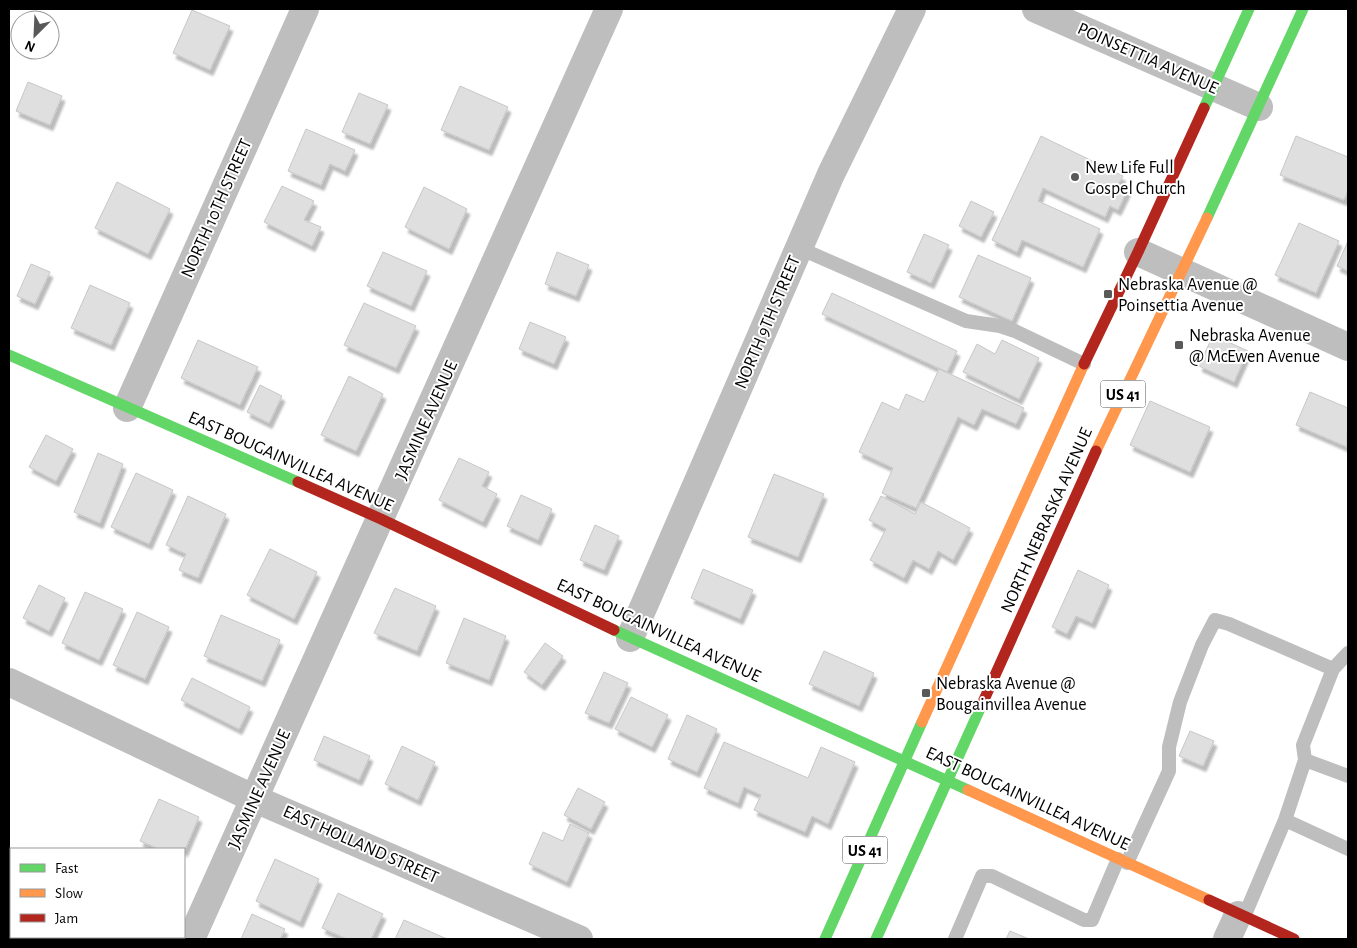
<svg xmlns="http://www.w3.org/2000/svg" width="1357" height="948" viewBox="0 0 1357 948" font-family="'Alegreya Sans',sans-serif">
  <style>
    .building { fill: #dfdfdf; stroke: #c7c7c7; filter: url(#shadow) }
    .lines { fill: none; stroke-linecap: round; stroke-linejoin: round }
    .lane { stroke: #bebebe; stroke-width: 14 }
    .street { stroke: #bebebe; stroke-width: 28 }
    .fast { stroke: #63d668; stroke-width: 11 }
    .slow { stroke: #ff974d; stroke-width: 11 }
    .jam { stroke: #b3261e; stroke-width: 11 }
    .poi-dot { fill: #595959; stroke: #fff; stroke-width: 2 }
    .labels { text-anchor: middle; stroke-width: 4; stroke-linejoin: round; paint-order: stroke }
    .shield { fill: #fff; stroke: #4c4c4c; stroke-width: 1 }
    .shield-label { font-size: 16px; font-weight: bold; fill: #000 }
    .street-label { font-size: 18px; fill: #000; stroke: #fff }
    .poi-label { font-size: 18px; fill: #000; stroke: #fff; text-anchor: start }
  </style>
  <defs>
    <filter id="shadow"><feDropShadow dx="3" dy="5.5" stdDeviation="1" flood-color="#0004"/></filter>
  </defs>
  <rect width="100%" height="100%" fill="#fff"/>
  <path class="building" d="M192,10L230,26L210,70L173,53Z
    M28,82L62,96L50,125L16,111Z
    M460,86L508,107L489,150L441,130Z
    M359,93L388,105L370,144L342,132Z
    M306,129L355,150L345,171L330,164L321,185L288,171Z
    M1041,136L1123,176L1118,185L1128,189L1118,210L1110,206L1105,217L1043,188L1038,201L1100,229L1083,267L1022,240L1017,252L992,240Z
    M1296,136L1348,157V191L1344,200L1280,175Z
    M117,182L170,209L148,254L95,228Z
    M282,186L314,201L304,220L321,227L312,246L264,222Z
    M424,187L467,209L449,249L405,227Z
    M971,201L994,212L981,237L959,226Z
    M1299,223L1339,241L1316,293L1275,275Z
    M924,234L949,245L931,283L907,272Z
    M1348,241V271L1337,266Z
    M383,252L427,271L411,306L367,286Z
    M557,252L589,265L576,296L545,284Z
    M978,255L1031,278L1012,321L959,297Z
    M31,264L50,272L35,304L17,296Z
    M90,285L130,303L111,345L71,328Z
    M832,293L957,351L947,372L822,314Z
    M364,303L416,326L396,368L344,345Z
    M530,322L566,337L554,364L519,349Z
    M1213,335L1248,351L1234,382L1199,366Z
    M198,340L258,367L240,405L181,378Z
    M1002,340L1039,358L1019,399L963,372L977,344L995,354Z
    M939,369L1024,408L1016,424L982,409L974,425L958,417L916,508L882,493L893,468L859,452L882,402L899,410L906,394L924,402Z
    M349,376L383,394L356,451L321,435Z
    M260,385L282,396L269,423L247,412Z
    M1310,392L1348,408L1347,447L1296,425Z
    M1150,401L1210,427L1190,472L1130,445Z
    M46,435L73,449L56,481L29,467Z
    M98,453L123,464L100,523L74,512Z
    M459,458L489,472L482,486L497,494L483,522L439,500Z
    M136,473L173,490L149,544L111,527Z
    M774,474L824,494L798,557L748,537Z
    M521,495L552,509L538,540L507,526Z
    M188,496L226,514L198,578L179,570L186,554L166,545Z
    M881,496L915,514L921,502L970,528L953,560L938,551L929,569L913,560L904,578L870,560L886,529L869,520Z
    M595,525L619,536L604,570L580,560Z
    M270,549L317,572L294,619L247,595Z
    M703,569L753,590L740,619L691,598Z
    M1078,570L1109,585L1092,623L1076,616L1067,634L1052,627Z
    M39,585L65,598L49,631L23,618Z
    M395,588L436,606L417,651L374,633Z
    M85,592L123,609L99,660L62,643Z
    M137,612L169,627L145,679L113,665Z
    M221,615L280,640L262,681L204,656Z
    M464,618L506,636L489,680L446,663Z
    M545,643L563,656L542,685L524,672Z
    M824,651L874,673L859,706L809,684Z
    M604,672L628,683L609,723L585,713Z
    M192,678L250,707L239,729L181,700Z
    M631,697L668,715L652,747L615,729Z
    M687,715L717,729L697,772L668,759Z
    M1190,731L1214,741L1203,766L1179,756Z
    M324,736L370,756L359,780L314,760Z
    M724,742L808,778L821,747L855,762L828,824L812,816L805,832L754,810L761,795L744,787L738,803L704,788Z
    M402,746L435,762L418,800L385,784Z
    M578,788L605,802L591,829L564,815Z
    M159,799L199,817L184,852V849H159L140,841Z
    M570,824L589,833L567,882L529,864L543,832L563,841Z
    M275,859L319,879L300,922L256,901Z
    M338,893L383,914L371,939H347L322,928Z
    M9,898L11,899V937H39L37,939H9Z
    M252,914L285,929L280,939H241Z
    M404,920L447,939H395Z
    M1010,931L1029,939H1006Z
    M50,937H84L90,939H49Z"/>
  <g class="lines">
    <path class="lane" d="M799,248L966,321L1000,326L1015,331L1084,364
      M1305,760L1348,776
      M1285,820L1348,849
      M1127,863L1169,771V747L1180,702L1202,645L1215,620L1229,624L1333,669
      M1244,917L1285,820L1305,760L1303,745L1333,669L1348,653
      M955,939L982,876H992L1084,920H1092L1118,859"/>
    <path class="street" d="M1036,9L1259,107
      M1138,252L1348,347
      M127,408L305,9
      M630,638L831,174L912,9
      M9,682L255,799L579,939
      M191,939L609,9
      M1227,939L1238,915"/>
    <path class="fast" d="M1204,108L1249,9
      M1207,218L1303,9
      M9,355L298,482
      M614,630L968,790
      M825,939L922,722
      M876,939L983,702"/>
    <path class="slow" d="M1096,451L1207,218
      M922,722L1084,364
      M968,790L1209,900"/>
    <path class="jam" d="M1084,364L1138,252L1204,108
      M298,482L381,519L614,630
      M983,702L1096,451
      M1209,900L1294,939"/>
  </g>
  <g class="poi-dot">
    <circle cx="1075" cy="177" r="5"/>
    <rect x="1103" y="289" width="10" height="10" rx="2.5"/>
    <rect x="1174" y="340" width="10" height="10" rx="2.5"/>
    <rect x="921" y="688" width="10" height="10" rx="2.5"/>
  </g>
  <g class="labels">
    <g class="shield">
      <rect x="1100.5" y="380.5" width="45" height="27" rx="4"/>
      <rect x="842.5" y="836.5" width="45" height="27" rx="4"/>
    </g>
    <g class="shield-label">
      <text x="1123" y="400">US 41</text>
      <text x="865" y="856">US 41</text>
    </g>
    <g class="street-label">
      <text transform="translate(1148 58) rotate(24)" y="6">POINSETTIA AVENUE</text>
      <text transform="translate(216 208) rotate(-66)" y="6">NORTH 10TH STREET</text>
      <text transform="translate(767 322) rotate(-67)" y="6">NORTH 9TH STREET</text>
      <text transform="translate(426 420) rotate(-66)" y="6">JASMINE AVENUE</text>
      <text transform="translate(291 461) rotate(24)" y="6">EAST BOUGAINVILLEA AVENUE</text>
      <text transform="translate(1046 520) rotate(-66)" y="6">NORTH NEBRASKA AVENUE</text>
      <text transform="translate(659 630) rotate(25)" y="6">EAST BOUGAINVILLEA AVENUE</text>
      <text transform="translate(259 789) rotate(-66)" y="6">JASMINE AVENUE</text>
      <text transform="translate(1028 798) rotate(25)" y="6">EAST BOUGAINVILLEA AVENUE</text>
      <text transform="translate(361 844) rotate(24)" y="6">EAST HOLLAND STREET</text>
    </g>
    <g class="poi-label">
      <text x="1085" y="173">New Life Full<tspan x="1085" dy="21">Gospel Church</tspan></text>
      <text x="1118" y="290">Nebraska Avenue @<tspan x="1118" dy="21">Poinsettia Avenue</tspan></text>
      <text x="1189" y="341">Nebraska Avenue<tspan x="1189" dy="21">@ McEwen Avenue</tspan></text>
      <text x="936" y="689">Nebraska Avenue @<tspan x="936" dy="21">Bougainvillea Avenue</tspan></text>
    </g>
  </g>
  <rect width="1357" height="948" fill="none" stroke="#000000" stroke-width="20"/>
  <rect x="10" y="848" width="175" height="90" fill="#ffffff" stroke="#999999"/>
  <rect x="20" y="864" width="25" height="8" fill="#63d668" stroke="#999999"/>
  <text x="55" y="873" font-size="15" fill="#000000">Fast</text>
  <rect x="20" y="889" width="25" height="8" fill="#ff974d" stroke="#999999"/>
  <text x="55" y="898" font-size="15" fill="#000000">Slow</text>
  <rect x="20" y="914" width="25" height="8" fill="#b3261e" stroke="#999999"/>
  <text x="55" y="923" font-size="15" fill="#000000">Jam</text>
  <g transform="translate(35 35) rotate(204)"><circle r="24" fill="#ffffff" stroke="#999999"/>
  <path d="M0-4L9 19L0 12L-9 19Z" fill="#595959"/>
  <text y="-8" font-size="14" font-weight="bold" text-anchor="middle" fill="#000000">N</text>
  </g>
</svg>
